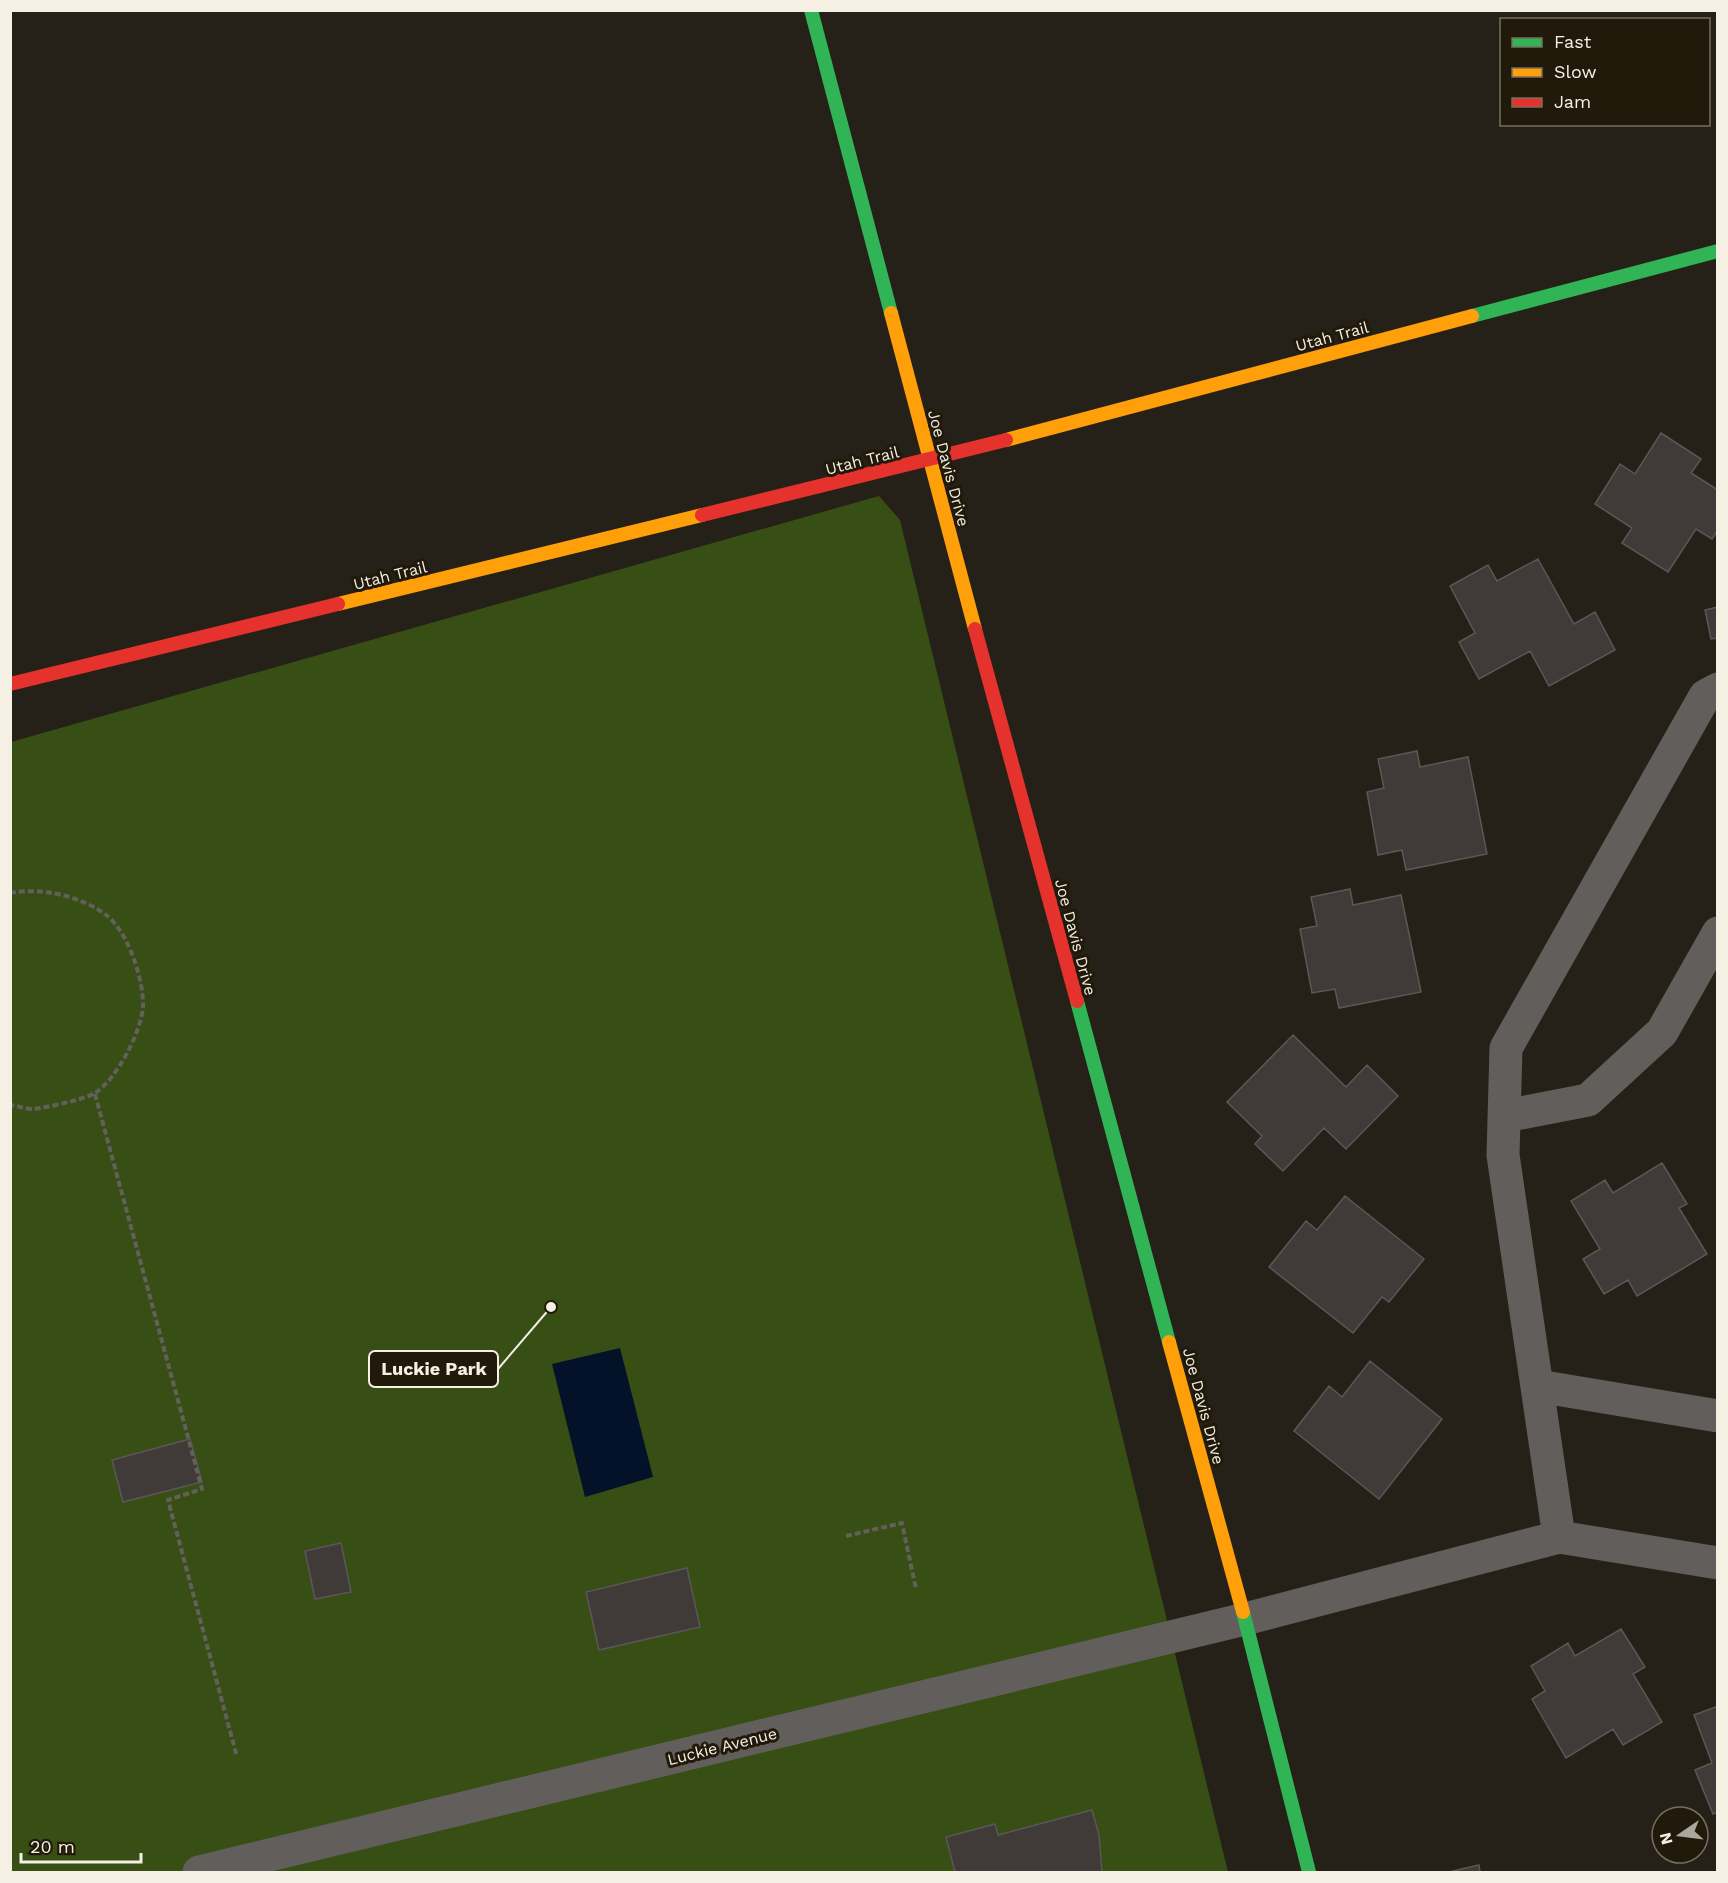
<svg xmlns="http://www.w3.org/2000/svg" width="1728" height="1883" viewBox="0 0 1728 1883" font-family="'Work Sans',sans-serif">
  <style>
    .green { fill: #374f15 }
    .water { fill: #031228 }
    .building { fill: #403b39; stroke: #5c5757; stroke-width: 1.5 }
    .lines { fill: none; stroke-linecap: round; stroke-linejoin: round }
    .path { stroke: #63605b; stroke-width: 4; stroke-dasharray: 6 3; stroke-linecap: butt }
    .street { stroke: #625e5c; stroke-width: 33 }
    .fast { stroke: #30b455; stroke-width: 14 }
    .slow { stroke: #ff9f0a; stroke-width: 14 }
    .jam { stroke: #e5322d; stroke-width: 14 }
    .labels { text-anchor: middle; stroke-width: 6; stroke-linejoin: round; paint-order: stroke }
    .street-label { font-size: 16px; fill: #f5efe4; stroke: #211909 }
    .leader { fill: none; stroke: #f5efe4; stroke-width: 2 }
    .callout-dot { fill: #f5efe4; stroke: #211909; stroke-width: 2 }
    .callout { fill: #211909; stroke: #f5efe4; stroke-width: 2 }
    .callout-label { font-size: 18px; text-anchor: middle; font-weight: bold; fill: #f5efe4 }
  </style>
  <rect width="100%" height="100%" fill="#252118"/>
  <path class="green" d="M879,496L900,520L1228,1872H11V742Z"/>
  <path class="water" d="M620,1348L653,1477L585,1497L552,1364Z"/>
  <path class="building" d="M1661,433L1701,459L1691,473L1718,490V530L1712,539L1696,529L1668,572L1622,543L1632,528L1595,504L1620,464L1635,474Z
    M1538,559L1574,624L1595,612L1615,650L1549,686L1530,651L1479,679L1459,642L1475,633L1450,586L1488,565L1497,581Z
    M1718,607V638L1711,639L1705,610Z
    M1417,751L1420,767L1468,757L1487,854L1406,870L1402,850L1378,855L1367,792L1384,788L1378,759Z
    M1350,889L1353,905L1401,895L1421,992L1339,1008L1335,989L1312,993L1300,929L1317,926L1311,897Z
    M1293,1035L1346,1087L1367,1065L1398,1096L1346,1149L1324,1128L1283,1171L1255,1144L1262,1136L1227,1102Z
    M1662,1163L1687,1204L1679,1208L1707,1254L1637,1296L1628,1280L1604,1294L1583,1259L1600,1249L1571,1201L1605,1180L1613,1193Z
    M1345,1196L1424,1259L1389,1302L1382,1297L1353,1333L1269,1267L1306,1221L1317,1230Z
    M1370,1361L1442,1419L1379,1499L1294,1431L1329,1386L1342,1397Z
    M190,1439L202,1482L123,1502L112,1460Z
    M341,1543L351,1592L315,1599L305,1551Z
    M687,1568L700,1627L599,1650L586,1592Z
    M1621,1629L1645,1667L1633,1674L1662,1722L1623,1745L1613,1729L1566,1758L1532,1699L1545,1691L1531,1666L1568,1643L1575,1656Z
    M1718,1706V1812L1713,1814L1695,1770L1712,1763L1694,1715Z
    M1092,1810L1099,1835L1102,1872H955L946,1837L995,1824L998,1835Z
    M1479,1865L1480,1872H1449Z"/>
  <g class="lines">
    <path class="path" d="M10,893C42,887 81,896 106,915C128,931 144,980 143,1007C141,1032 117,1079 95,1093C86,1099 45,1108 33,1109C26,1109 18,1106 10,1105
      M95,1094L202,1489L168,1500L237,1757
      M846,1536L902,1523L916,1589"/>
    <path class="street" d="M1505,1116L1588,1100L1662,1032L1718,933
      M1538,1386L1718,1416
      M1559,1537L1503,1155L1506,1048L1705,696L1718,689
      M199,1872L1245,1619L1559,1537L1718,1563"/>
    <path class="fast" d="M811,10L891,313
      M1472,316L1718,251
      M1077,1001L1169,1342
      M1243,1612L1309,1872"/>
    <path class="slow" d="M891,313L975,629
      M1006,440L1472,316
      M338,604L702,515
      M1169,1342L1243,1612"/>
    <path class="jam" d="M702,515L1006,440
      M975,629L1077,1001
      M10,684L338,604"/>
  </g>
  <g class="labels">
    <g class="street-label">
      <text transform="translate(1332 336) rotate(-15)" y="6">Utah Trail</text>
      <text transform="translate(862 460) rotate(-14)" y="6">Utah Trail</text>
      <text transform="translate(949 468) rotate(75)" y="6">Joe Davis Drive</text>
      <text transform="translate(390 575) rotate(-14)" y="6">Utah Trail</text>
      <text transform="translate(1076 937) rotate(75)" y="6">Joe Davis Drive</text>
      <text transform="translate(1204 1406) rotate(75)" y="6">Joe Davis Drive</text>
      <text transform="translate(722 1746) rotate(-14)" y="6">Luckie Avenue</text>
    </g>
  </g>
  <path class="leader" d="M551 1307L498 1369"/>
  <circle class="callout-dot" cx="551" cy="1307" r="6"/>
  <rect class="callout" x="369" y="1351" width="129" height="36" rx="6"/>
  <g class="callout-label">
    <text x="434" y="1375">Luckie Park</text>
  </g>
  <rect width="1728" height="1883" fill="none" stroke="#f5efe4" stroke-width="24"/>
  <rect x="1500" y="18" width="210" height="108" fill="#211909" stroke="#766f61" stroke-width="1.5"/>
  <rect x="1512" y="38" width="30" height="9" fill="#30b455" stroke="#766f61" stroke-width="1.5"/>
  <text x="1554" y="48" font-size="18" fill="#f5efe4">Fast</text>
  <rect x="1512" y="68" width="30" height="9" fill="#ff9f0a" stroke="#766f61" stroke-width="1.5"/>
  <text x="1554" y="78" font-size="18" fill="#f5efe4">Slow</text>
  <rect x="1512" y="98" width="30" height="9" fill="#e5322d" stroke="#766f61" stroke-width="1.5"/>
  <text x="1554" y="108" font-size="18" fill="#f5efe4">Jam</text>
  <g transform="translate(1680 1835) rotate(256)"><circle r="28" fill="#211909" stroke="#766f61" stroke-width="1.5"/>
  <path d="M0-4.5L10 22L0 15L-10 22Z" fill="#aca79d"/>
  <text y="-9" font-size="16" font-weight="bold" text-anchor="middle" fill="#f5efe4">N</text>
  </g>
  <path d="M21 1853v9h120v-9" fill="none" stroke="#f5efe4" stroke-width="3"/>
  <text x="30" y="1853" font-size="18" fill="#f5efe4" stroke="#211909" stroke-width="4.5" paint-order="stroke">20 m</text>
</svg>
